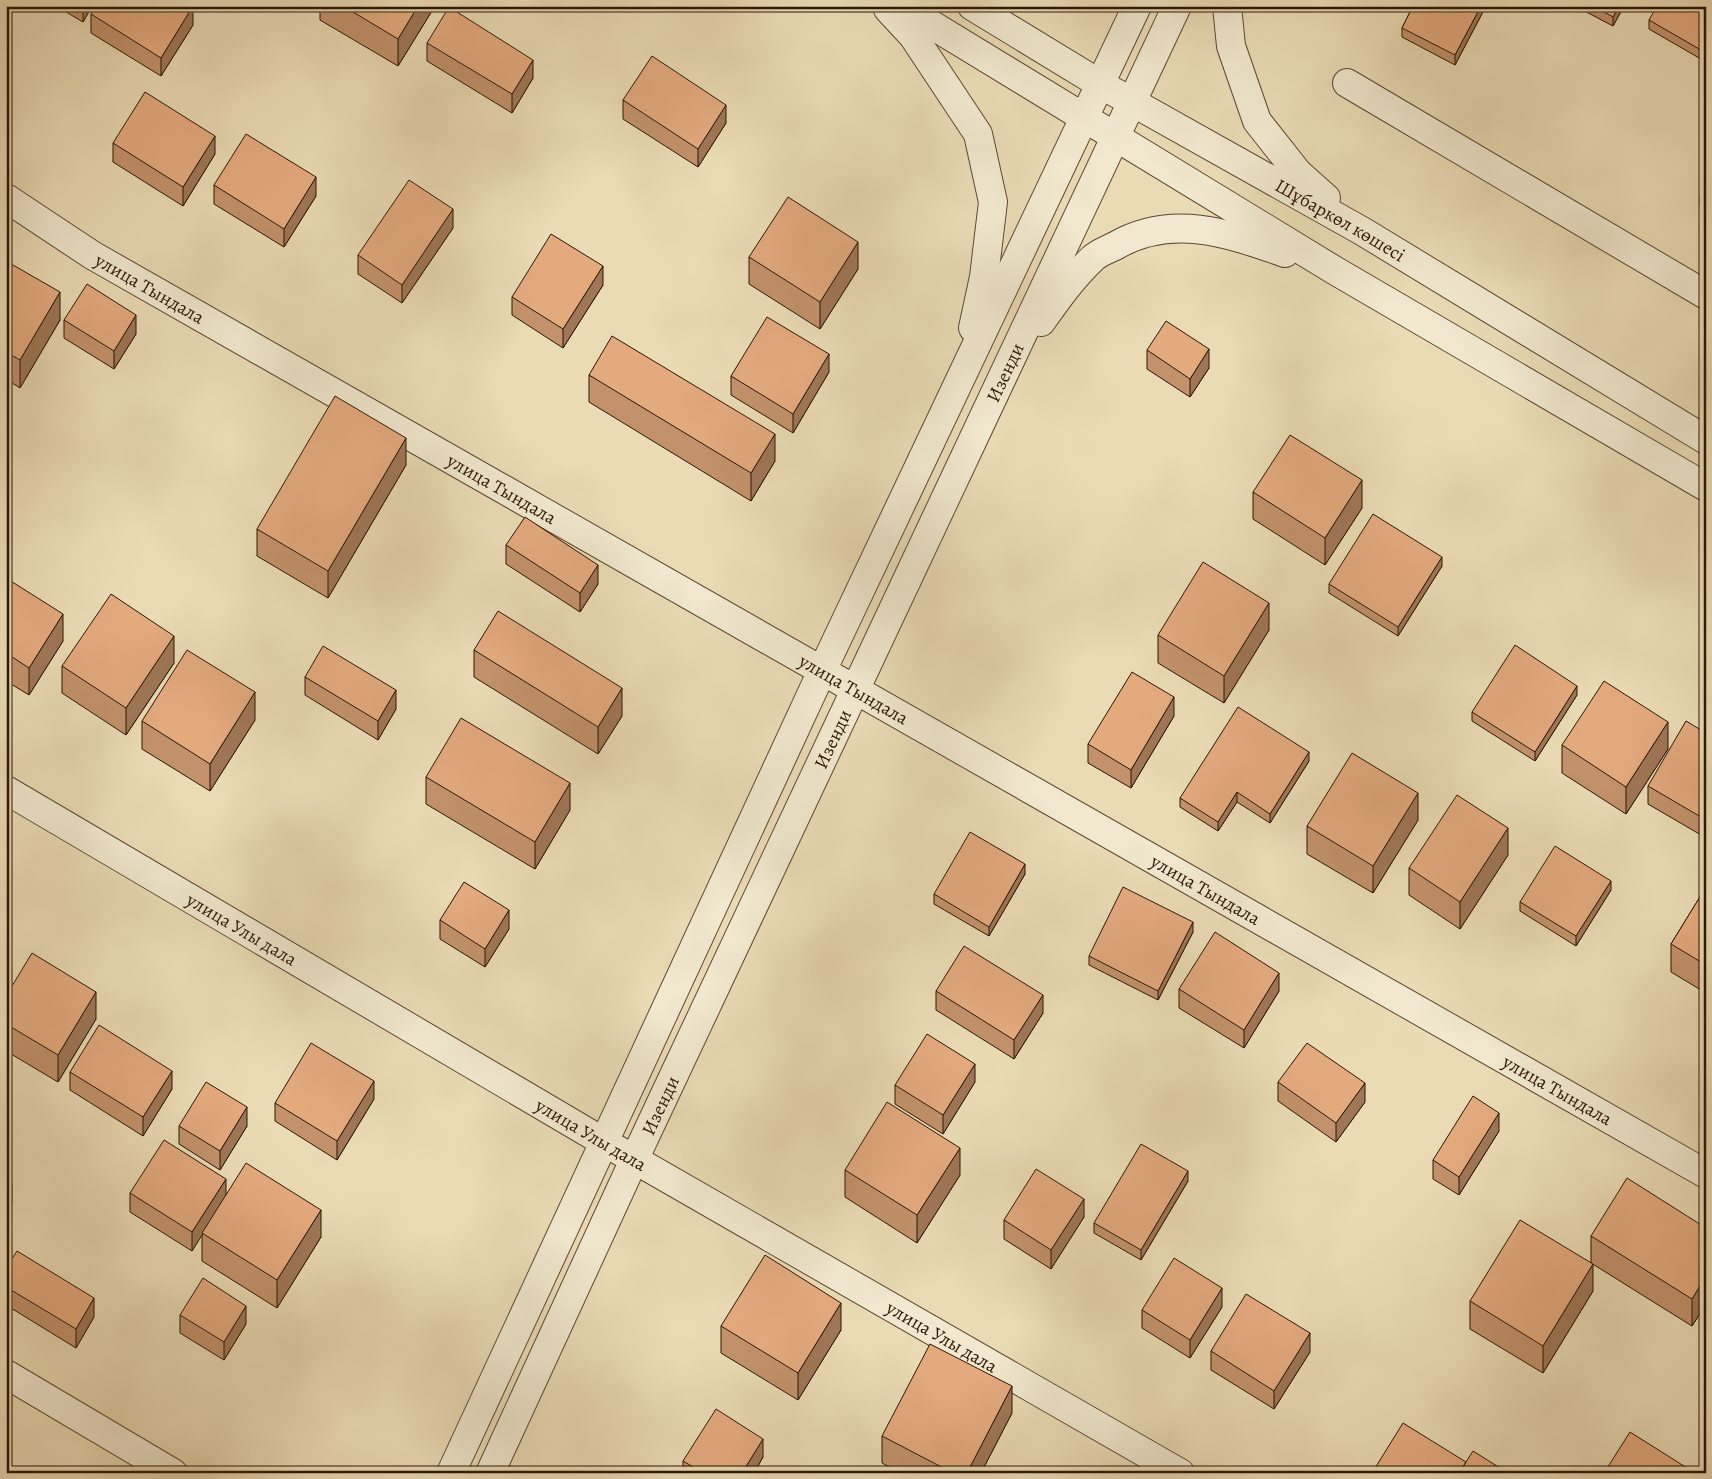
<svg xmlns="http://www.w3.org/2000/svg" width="1712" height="1479" viewBox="0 0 1712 1479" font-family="Alegreya,serif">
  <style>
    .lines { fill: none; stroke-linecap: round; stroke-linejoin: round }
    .minor-casing { stroke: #5b4831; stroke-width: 30 }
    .tertiary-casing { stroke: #5b4831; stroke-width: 30 }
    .minor { stroke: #f1e8cf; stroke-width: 28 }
    .tertiary { stroke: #f1e8cf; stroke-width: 28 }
    .wall { fill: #c3926c; stroke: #2b1705 }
    .shaded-wall { fill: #9f7758; stroke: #2b1705 }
    .building { fill: #e3aa7e; stroke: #2b1705 }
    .labels { text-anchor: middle; stroke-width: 4.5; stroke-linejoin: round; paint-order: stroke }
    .street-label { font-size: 19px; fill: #2b1705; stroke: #f1e8cf }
  </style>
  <rect width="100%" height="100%" fill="#eadbb5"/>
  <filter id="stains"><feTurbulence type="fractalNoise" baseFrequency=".004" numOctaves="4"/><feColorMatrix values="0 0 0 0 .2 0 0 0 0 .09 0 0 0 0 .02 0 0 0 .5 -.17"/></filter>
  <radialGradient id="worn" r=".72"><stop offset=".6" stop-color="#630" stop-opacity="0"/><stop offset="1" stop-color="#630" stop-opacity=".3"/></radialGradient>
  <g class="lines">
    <g class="minor-casing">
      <g id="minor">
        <path d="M1347,83L1706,295"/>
        <path id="s1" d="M6,198L92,255L1706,1174"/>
        <path id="s2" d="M6,790L604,1142L1180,1473"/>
        <path d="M6,1374L173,1473"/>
      </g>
    </g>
    <g class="tertiary-casing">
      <g id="tertiary">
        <path d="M901,6L1334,270L1706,487"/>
        <path id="s3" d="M972,6L1100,84L1362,231L1706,440"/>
        <path d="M1227,6L1231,46L1257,121L1298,173L1326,198"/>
        <path d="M888,9L913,36L978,134L993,202L984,277L973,328"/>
        <path d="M1041,322C1056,301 1072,278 1092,259C1098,253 1107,250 1115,246C1171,213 1228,233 1285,253"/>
        <path d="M451,1473L822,671L1137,6"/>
        <path id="s4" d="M490,1473L634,1160L1177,6"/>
      </g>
    </g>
    <use href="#minor" class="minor"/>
    <use href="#tertiary" class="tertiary"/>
  </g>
  <path class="wall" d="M56,6H92L83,22Z
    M320,6H435L398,66L320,20Z
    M1413,6H1486L1455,65L1402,37V28Z
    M1575,6H1624L1613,26Z
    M1706,6V62L1649,29V20Z
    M91,14L193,25L161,76L91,33Z
    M427,43L533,78L512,113L427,61Z
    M623,100L726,123L698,167L623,119Z
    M113,143L215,154L183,206L113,162Z
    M214,185L316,196L284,247L214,204Z
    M1706,187V209L1700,206V197Z
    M453,228L402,303L358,274V255Z
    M749,257L858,269L820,329L749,284Z
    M6,261L60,320L20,388L6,379Z
    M603,285L563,348L512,315V297Z
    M64,320L136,334L114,369L64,338Z
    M1147,350L1209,368L1190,397L1147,369Z
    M829,372L793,433L731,395V376Z
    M589,375L775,461L751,501L589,402Z
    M406,465L328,598L257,556V529Z
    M1253,492L1362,508L1325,565L1253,519Z
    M506,545L598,584L580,612L506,564Z
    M1442,566L1398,636L1329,593V584Z
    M6,578L63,641L29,695L6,681Z
    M1269,630L1224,703L1158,663V635Z
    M474,650L622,716L598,754L474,677Z
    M174,663L126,735L62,693V666Z
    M305,677L396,709L378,740L305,695Z
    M1577,695L1535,761L1472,721V712Z
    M1174,716L1131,788L1088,763V744Z
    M255,720L210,791L142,749V721Z
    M1706,733V828L1701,835L1648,804V786Z
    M1562,745L1668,749L1626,814L1562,773Z
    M1309,761L1270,823L1237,802L1218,831L1180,807V798Z
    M426,777L570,810L535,869L426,804Z
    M1418,820L1373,893L1307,854V826Z
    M1508,855L1460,929L1409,895V868Z
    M1025,874L989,936L934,904V894Z
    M1706,887V993L1671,972V944Z
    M1611,890L1576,946L1520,911V902Z
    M440,920L509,929L485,967L440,939Z
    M1193,932L1158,1000L1089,965V956Z
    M1179,989L1279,991L1244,1048L1179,1008Z
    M936,991L1043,1013L1014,1059L936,1010Z
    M6,996L96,1019L58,1082L6,1051Z
    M70,1072L172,1089L143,1136L70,1090Z
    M975,1082L943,1134L895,1104V1085Z
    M1278,1082L1365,1102L1336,1142L1278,1101Z
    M374,1099L337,1160L275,1121V1103Z
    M179,1126H247L220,1170L179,1144Z
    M1499,1131L1459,1195L1433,1179V1160Z
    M845,1170L960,1175L917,1243L845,1197Z
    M1188,1181L1141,1260L1094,1233V1223Z
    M130,1193L226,1196L321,1237L277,1308L202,1261V1234L192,1251L130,1212Z
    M1084,1217L1051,1269L1004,1239V1220Z
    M1706,1228V1304L1692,1326L1591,1263V1236Z
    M6,1268L94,1317L76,1348L6,1305Z
    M1593,1291L1543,1373L1470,1329V1301Z
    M1222,1307L1190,1358L1142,1328V1310Z
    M180,1315L246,1324L224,1360L180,1333Z
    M721,1326L841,1330L798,1400L721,1353Z
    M1211,1351L1310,1352L1274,1409L1211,1370Z
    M1012,1413L981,1473H900L882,1463V1436Z
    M763,1457L754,1473H683V1461Z"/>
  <path class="shaded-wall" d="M83,6H92L83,22Z
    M193,6V25L161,76V58Z
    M418,6H435L398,66V39Z
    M1481,6H1486L1455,65V55Z
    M1619,6H1624L1613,26V17Z
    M533,60V78L512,113V94Z
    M726,105V123L698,167V149Z
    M215,136V154L183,206V187Z
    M316,177V196L284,247V229Z
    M453,209V228L402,303V285Z
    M858,242V269L820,329V302Z
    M603,266V285L563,348V329Z
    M60,292V320L20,388V360Z
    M136,315V334L114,369V351Z
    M1209,349V368L1190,397V379Z
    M829,354V372L793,433V414Z
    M775,434V461L751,501V473Z
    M406,438V465L328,598V571Z
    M1362,480V508L1325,565V538Z
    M1442,557V566L1398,636V627Z
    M598,565V584L580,612V593Z
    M1269,603V630L1224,703V676Z
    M63,614V641L29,695V668Z
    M174,636V663L126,735V708Z
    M1577,686V695L1535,761V752Z
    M622,688V716L598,754V727Z
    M396,690V709L378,740V721Z
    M255,692V720L210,791V764Z
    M1174,697V716L1131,788V770Z
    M1668,722V749L1626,814V787Z
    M1309,752V761L1270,823V814Z
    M570,783V810L535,869V842Z
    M1237,792V802L1218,831V822Z
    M1418,793V820L1373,893V866Z
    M1706,809V828L1701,835V817Z
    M1508,828V855L1460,929V902Z
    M1025,864V874L989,936V927Z
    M1611,881V890L1576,946V936Z
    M509,910V929L485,967V949Z
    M1193,922V932L1158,1000V991Z
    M1279,973V991L1244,1048V1030Z
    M96,992V1019L58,1082V1055Z
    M1043,995V1013L1014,1059V1040Z
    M975,1064V1082L943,1134V1115Z
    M172,1071V1089L143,1136V1117Z
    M374,1081V1099L337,1160V1141Z
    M1365,1083V1102L1336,1142V1123Z
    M247,1107V1126L220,1170V1151Z
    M1499,1113V1131L1459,1195V1177Z
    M960,1148V1175L917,1243V1215Z
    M1188,1171V1181L1141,1260V1250Z
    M226,1179V1197L192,1251V1232Z
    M12,1184V1203L6,1213V1194Z
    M1084,1199V1217L1051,1269V1250Z
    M321,1210V1237L277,1308V1280Z
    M1593,1264V1291L1543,1373V1346Z
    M1706,1276V1304L1692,1326V1299Z
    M1222,1288V1307L1190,1358V1340Z
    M94,1298V1317L76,1348V1329Z
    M841,1303V1330L798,1400V1373Z
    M246,1306V1324L224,1360V1342Z
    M1310,1333V1352L1274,1409V1391Z
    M1012,1386V1413L981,1473H967Z
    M763,1439V1457L754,1473H742Z"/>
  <path class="building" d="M96,6H193L161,58L91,14Z
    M343,6H418L398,39Z
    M1413,6H1481L1455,55L1402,28Z
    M1593,6H1619L1613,17Z
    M1657,6H1706V53L1649,20Z
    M449,7L533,60L512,94L427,43Z
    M652,56L726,105L698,149L623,100Z
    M145,92L215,136L183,187L113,143Z
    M246,134L316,177L284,229L214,185Z
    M409,180L453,209L402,285L358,255Z
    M1706,187V200L1700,197Z
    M788,197L858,242L820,302L749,257Z
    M551,234L603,266L563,329L512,297Z
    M6,261L60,292L20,360L6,352Z
    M87,284L136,315L114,351L64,320Z
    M767,317L829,354L793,414L731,376Z
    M1166,321L1209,349L1190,379L1147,350Z
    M612,336L775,434L751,473L589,375Z
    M335,396L406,438L328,571L257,529Z
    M1290,435L1362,480L1325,538L1253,492Z
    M1373,514L1442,557L1398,627L1329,584Z
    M525,517L598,565L580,593L506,545Z
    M1203,562L1269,603L1224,676L1158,635Z
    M6,578L63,614L29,668L6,653Z
    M111,594L174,636L126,708L62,666Z
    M498,611L622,688L598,727L474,650Z
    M1515,645L1577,686L1535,752L1472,712Z
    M323,646L396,690L378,721L305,677Z
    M187,650L255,692L210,764L142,721Z
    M1132,672L1174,697L1131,770L1088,744Z
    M1604,681L1668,722L1626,787L1562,745Z
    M1238,707L1309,752L1270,814L1237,792L1218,822L1180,798Z
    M461,718L570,783L535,842L426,777Z
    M1686,721L1706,733V809L1701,817L1648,786Z
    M1352,753L1418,793L1373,866L1307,826Z
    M1457,795L1508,828L1460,902L1409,868Z
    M970,832L1025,864L989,927L934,894Z
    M1555,846L1611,881L1576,936L1520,902Z
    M464,882L509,910L485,949L440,920Z
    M1123,887L1193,922L1158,991L1089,956Z
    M1706,887V965L1671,944Z
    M1215,932L1279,973L1244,1030L1179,989Z
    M964,946L1043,995L1014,1040L936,991Z
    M32,953L96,992L58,1055L6,1024V996Z
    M99,1025L172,1071L143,1117L70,1072Z
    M927,1034L975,1064L943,1115L895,1085Z
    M311,1043L374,1081L337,1141L275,1103Z
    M1307,1043L1365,1083L1336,1123L1278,1082Z
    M206,1082L247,1107L220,1151L179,1126Z
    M1473,1096L1499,1113L1459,1177L1433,1160Z
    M887,1102L960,1148L917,1215L845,1170Z
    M164,1140L226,1179L192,1232L130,1193Z
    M1141,1144L1188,1171L1141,1250L1094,1223Z
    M246,1163L321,1210L277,1280L202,1233Z
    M1036,1169L1084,1199L1051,1250L1004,1220Z
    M1627,1178L1706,1228V1276L1692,1299L1591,1236Z
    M6,1181L12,1184L6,1194Z
    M1520,1220L1593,1264L1543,1346L1470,1301Z
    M17,1251L94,1298L76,1329L6,1287V1268Z
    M765,1255L841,1303L798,1373L721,1326Z
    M1174,1258L1222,1288L1190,1340L1142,1310Z
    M203,1278L246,1306L224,1342L180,1315Z
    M1246,1294L1310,1333L1274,1391L1211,1351Z
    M930,1344L1012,1386L967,1473H953L882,1436Z
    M716,1409L763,1439L742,1473H703L683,1461Z
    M1403,1423L1466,1462L1459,1473H1372Z
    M1630,1432L1695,1473H1604Z
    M1473,1451L1508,1473H1459Z
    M90,1468L98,1473H87Z"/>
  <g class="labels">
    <g class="street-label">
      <text dy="7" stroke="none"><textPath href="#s3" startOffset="426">Шұбаркөл көшесі</textPath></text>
      <text dy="7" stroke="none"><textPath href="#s1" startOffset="170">улица Тындала</textPath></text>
      <text dy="7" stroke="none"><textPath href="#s4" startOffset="1215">Изенди</textPath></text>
      <text dy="7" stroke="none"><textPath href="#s1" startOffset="575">улица Тындала</textPath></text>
      <text dy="7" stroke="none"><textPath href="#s1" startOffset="980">улица Тындала</textPath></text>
      <text dy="7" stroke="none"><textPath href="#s4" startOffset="810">Изенди</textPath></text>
      <text dy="7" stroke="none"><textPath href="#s1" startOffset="1385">улица Тындала</textPath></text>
      <text dy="7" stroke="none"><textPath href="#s2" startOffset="274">улица Улы дала</textPath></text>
      <text dy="7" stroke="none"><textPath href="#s1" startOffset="1790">улица Тындала</textPath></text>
      <text dy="7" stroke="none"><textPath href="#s4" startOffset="405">Изенди</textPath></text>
      <text dy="7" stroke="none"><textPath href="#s2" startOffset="679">улица Улы дала</textPath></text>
      <text dy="7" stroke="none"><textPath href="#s2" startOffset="1084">улица Улы дала</textPath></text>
    </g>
  </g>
  <rect width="1712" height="1479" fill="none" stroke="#eadbb5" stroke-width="25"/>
  <rect x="8" y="8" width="1697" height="1464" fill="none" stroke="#2b1705" stroke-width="2.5"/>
  <rect x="12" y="12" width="1687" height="1454" fill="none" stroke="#2b1705"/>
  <rect width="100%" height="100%" filter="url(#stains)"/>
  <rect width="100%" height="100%" fill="url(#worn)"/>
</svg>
